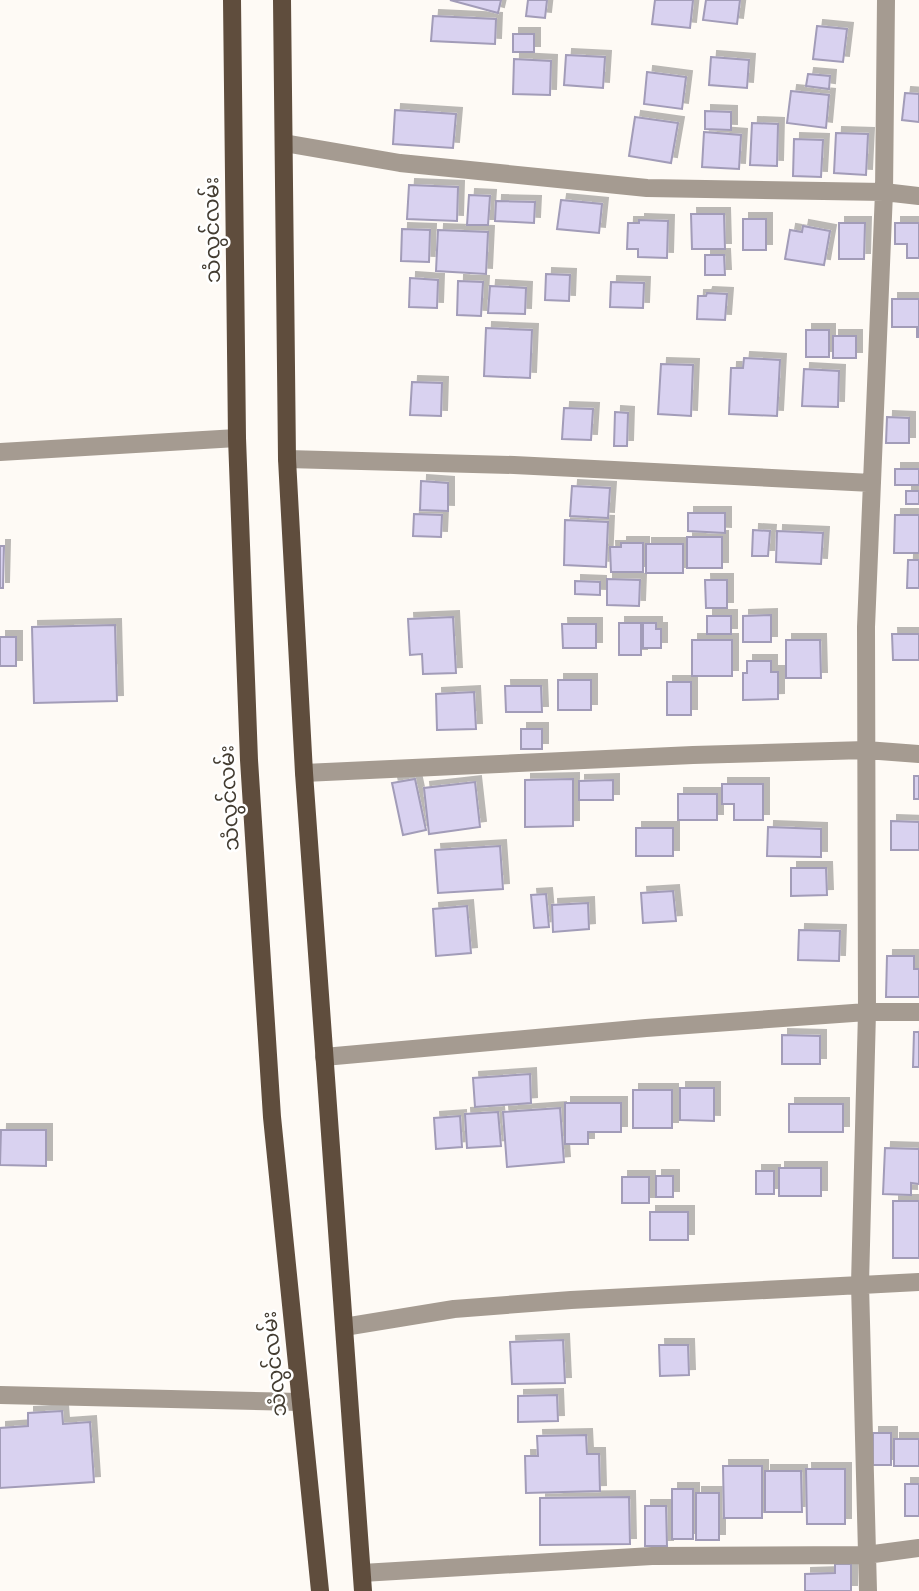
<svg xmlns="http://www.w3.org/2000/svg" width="919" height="1591" viewBox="0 0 919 1591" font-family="Montserrat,'Noto Sans Myanmar',sans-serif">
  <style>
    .building { fill: #d9d2f0; stroke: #a29cb8; stroke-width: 2; filter: url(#shadow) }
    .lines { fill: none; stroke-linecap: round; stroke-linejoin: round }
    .minor { stroke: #a59b91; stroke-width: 18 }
    .major { stroke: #5f4d3d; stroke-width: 18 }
    .labels { text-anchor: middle; stroke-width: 5; stroke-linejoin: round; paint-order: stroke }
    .street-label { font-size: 21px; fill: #433c31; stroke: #fff }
  </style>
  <defs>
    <filter id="shadow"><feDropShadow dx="6" dy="-6" stdDeviation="0" flood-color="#0004"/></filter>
  </defs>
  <rect width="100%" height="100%" fill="#fefaf5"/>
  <path class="building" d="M450,0H501L498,13Z
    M528,0H547L545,18L526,16Z
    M655,0H693L690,28L652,24Z
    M706,0H740L737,24L703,20Z
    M433,16L496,19L495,44L431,41Z
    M817,26L847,29L843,62L813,59Z
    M513,34H534V52H513Z
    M566,55L605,57L603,88L564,85Z
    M711,57L749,60L747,88L709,85Z
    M514,59L551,61L550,95L513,94Z
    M647,72L686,77L682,109L644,104Z
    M808,74L830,76L829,89L806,86Z
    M791,91L829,95L826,128L787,123Z
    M905,93L919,94V122L902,120Z
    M395,110L456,114L453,148L393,144Z
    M705,111L731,112V130L705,129Z
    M635,117L678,123L671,163L629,156Z
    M752,123L778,124L777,166L750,165Z
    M704,132L741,135L739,169L702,167Z
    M836,133L868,134L866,175L834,173Z
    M794,139L823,140L821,177L793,176Z
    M409,185L458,187L457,221L407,219Z
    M469,195L490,196L488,225H467Z
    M561,200L602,204L599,233L557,229Z
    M496,201L535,202L534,223L495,221Z
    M691,214H724L725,249H692Z
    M743,219H766V250H743Z
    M639,220L668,221L667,258L638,257V249H627L628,223H639Z
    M839,223H865L864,259H839Z
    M895,223H919V258H907V244H895Z
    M803,226L830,231L824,265L785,259L790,230L802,232Z
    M402,229L430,230L429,262L401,261Z
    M438,230L488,232L486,274L436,271Z
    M705,255H724L725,275H705Z
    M546,274L570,275L569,301L545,300Z
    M410,278L438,280L437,308L409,307Z
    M458,281L483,282L481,316L457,315Z
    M611,282L644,283L643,308L610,307Z
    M490,286L526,288L525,314L488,313Z
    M707,293L727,294L725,320L697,319L698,296H706Z
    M892,299H919V337H917V327H892Z
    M486,328L532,330L530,378L484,376Z
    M806,330H829V357H806Z
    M833,336H856V358H833Z
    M744,358L780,360L777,416L729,414L731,368H743Z
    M661,364L693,365L691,416L658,414Z
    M804,369L839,371L838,407L802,406Z
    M412,382L442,383L441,416L410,415Z
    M564,408L593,409L591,440L562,439Z
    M615,412L628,413L627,446H614Z
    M887,417L909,418V443H886Z
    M895,469H919V485H895Z
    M421,481L448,483V511L420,510Z
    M572,486L610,488L608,518L570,516Z
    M906,491H919V504H906Z
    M688,513H725V533L688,531Z
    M414,514L442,515L441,537L413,536Z
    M895,515H919V553H894Z
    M565,520L608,522L606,567L564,565Z
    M753,530L770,531L768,556H752Z
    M777,531L823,533L821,564L776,562Z
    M687,537H722V568H687Z
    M621,543H643V572H611L610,547H621Z
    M646,544H683V573H646Z
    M0,546H4L3,588H0Z
    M908,560H919V588H907Z
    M607,579L640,580L639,606L607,605Z
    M705,580H727V608H706Z
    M575,581L600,582V595L575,594Z
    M771,615V642H743V616Z
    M707,616H731V634H707Z
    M453,617L456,673L423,674L422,654L410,655L408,619Z
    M619,623H641V655H619Z
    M643,623H656V629H661V648H643Z
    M562,624H596V648H563Z
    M115,625L117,701L34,703L32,627Z
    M892,634H919V660H893Z
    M0,637H16V666H0Z
    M692,640H732V676H692Z
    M786,640H820L821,678H786Z
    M747,661H771V672H778V699L743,700V673H747Z
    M558,680H591V710H558Z
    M667,682H691V715H667Z
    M505,686H541L542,712H506Z
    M474,692L476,729L437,730L436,694Z
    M521,729H542V749H521Z
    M914,776H919V799H914Z
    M415,779L426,830L403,835L392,783Z
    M573,779V826L525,827V780Z
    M613,780V800H579V781Z
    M475,782L480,827L429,834L424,788Z
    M722,784H763V820H734V804H722Z
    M678,794H717V820H678Z
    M891,821L919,822V850H891Z
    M768,827L821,829V857L767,856Z
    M636,828H673V856H636Z
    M500,846L503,889L438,893L435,850Z
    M791,868H826L827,895L791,896Z
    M673,891L676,921L643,923L641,893Z
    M546,894L549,927L534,928L531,895Z
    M588,903L589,929L553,932L552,905Z
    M467,906L471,953L436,956L433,909Z
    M799,930L840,931L839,961L798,960Z
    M887,956H914V969H919V997H886Z
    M914,1032H919V1067H913Z
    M782,1035L820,1036V1064H782Z
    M530,1074L531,1103L475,1107L473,1078Z
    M680,1088H714V1121L680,1120Z
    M633,1090H672V1128H633Z
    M565,1103H621V1132H588V1144H565Z
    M789,1104H843V1132H789Z
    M560,1108L564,1162L507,1167L503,1112Z
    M498,1112L501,1146L467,1148L465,1114Z
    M460,1116L462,1147L436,1149L434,1118Z
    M1,1130H46V1166L0,1165Z
    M885,1148L919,1149V1184L911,1183V1195L883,1194Z
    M779,1168H821V1196H779Z
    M756,1171H774V1194H756Z
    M656,1176H673V1197H656Z
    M622,1177H649V1203H622Z
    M893,1201H919V1258H893Z
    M650,1212H688V1240H650Z
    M563,1340L565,1383L512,1384L510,1342Z
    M659,1345H688L689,1375L660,1376Z
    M557,1395L558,1421L518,1422V1396Z
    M62,1411L63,1424L90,1422L94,1482L0,1488V1428L28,1426V1413Z
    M873,1433H891V1465H873Z
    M586,1435L587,1454H599L600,1491L526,1493L525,1456H538L537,1436Z
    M894,1439H919V1466H894Z
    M723,1466H762V1518H724Z
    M806,1469H845V1524H807Z
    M765,1471H801L802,1512H765Z
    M905,1484H919V1516H905Z
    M672,1489H693V1539H672Z
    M696,1493H719V1540H696Z
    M629,1497L630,1544L540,1545V1498Z
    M645,1506H666L667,1546H645Z
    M835,1564H851V1591H805V1574L835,1573Z"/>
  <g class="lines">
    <path class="minor" d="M284,143L400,163L647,188L884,192L919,196
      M0,452L237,438
      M287,459L514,465L872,483
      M304,773L693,755L866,750L919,754
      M324,1057L646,1028L867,1012H919
      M344,1327L454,1309L571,1300L919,1282
      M0,1395L301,1402
      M362,1573L652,1556L866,1555L919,1548
      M868,1591L860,1284L867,1012L866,627L884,192L886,0"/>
    <path class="major" d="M232,0L237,438L249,760L272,1117L320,1591
      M282,0L287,459L304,773L363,1591"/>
  </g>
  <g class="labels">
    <g class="street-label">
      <text transform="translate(212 230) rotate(-91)" y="7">သံလွင်လမ်း</text>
      <text transform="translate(229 798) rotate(-93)" y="7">သံလွင်လမ်း</text>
      <text transform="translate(274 1364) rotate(-96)" y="7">သံလွင်လမ်း</text>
    </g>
  </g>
</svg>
